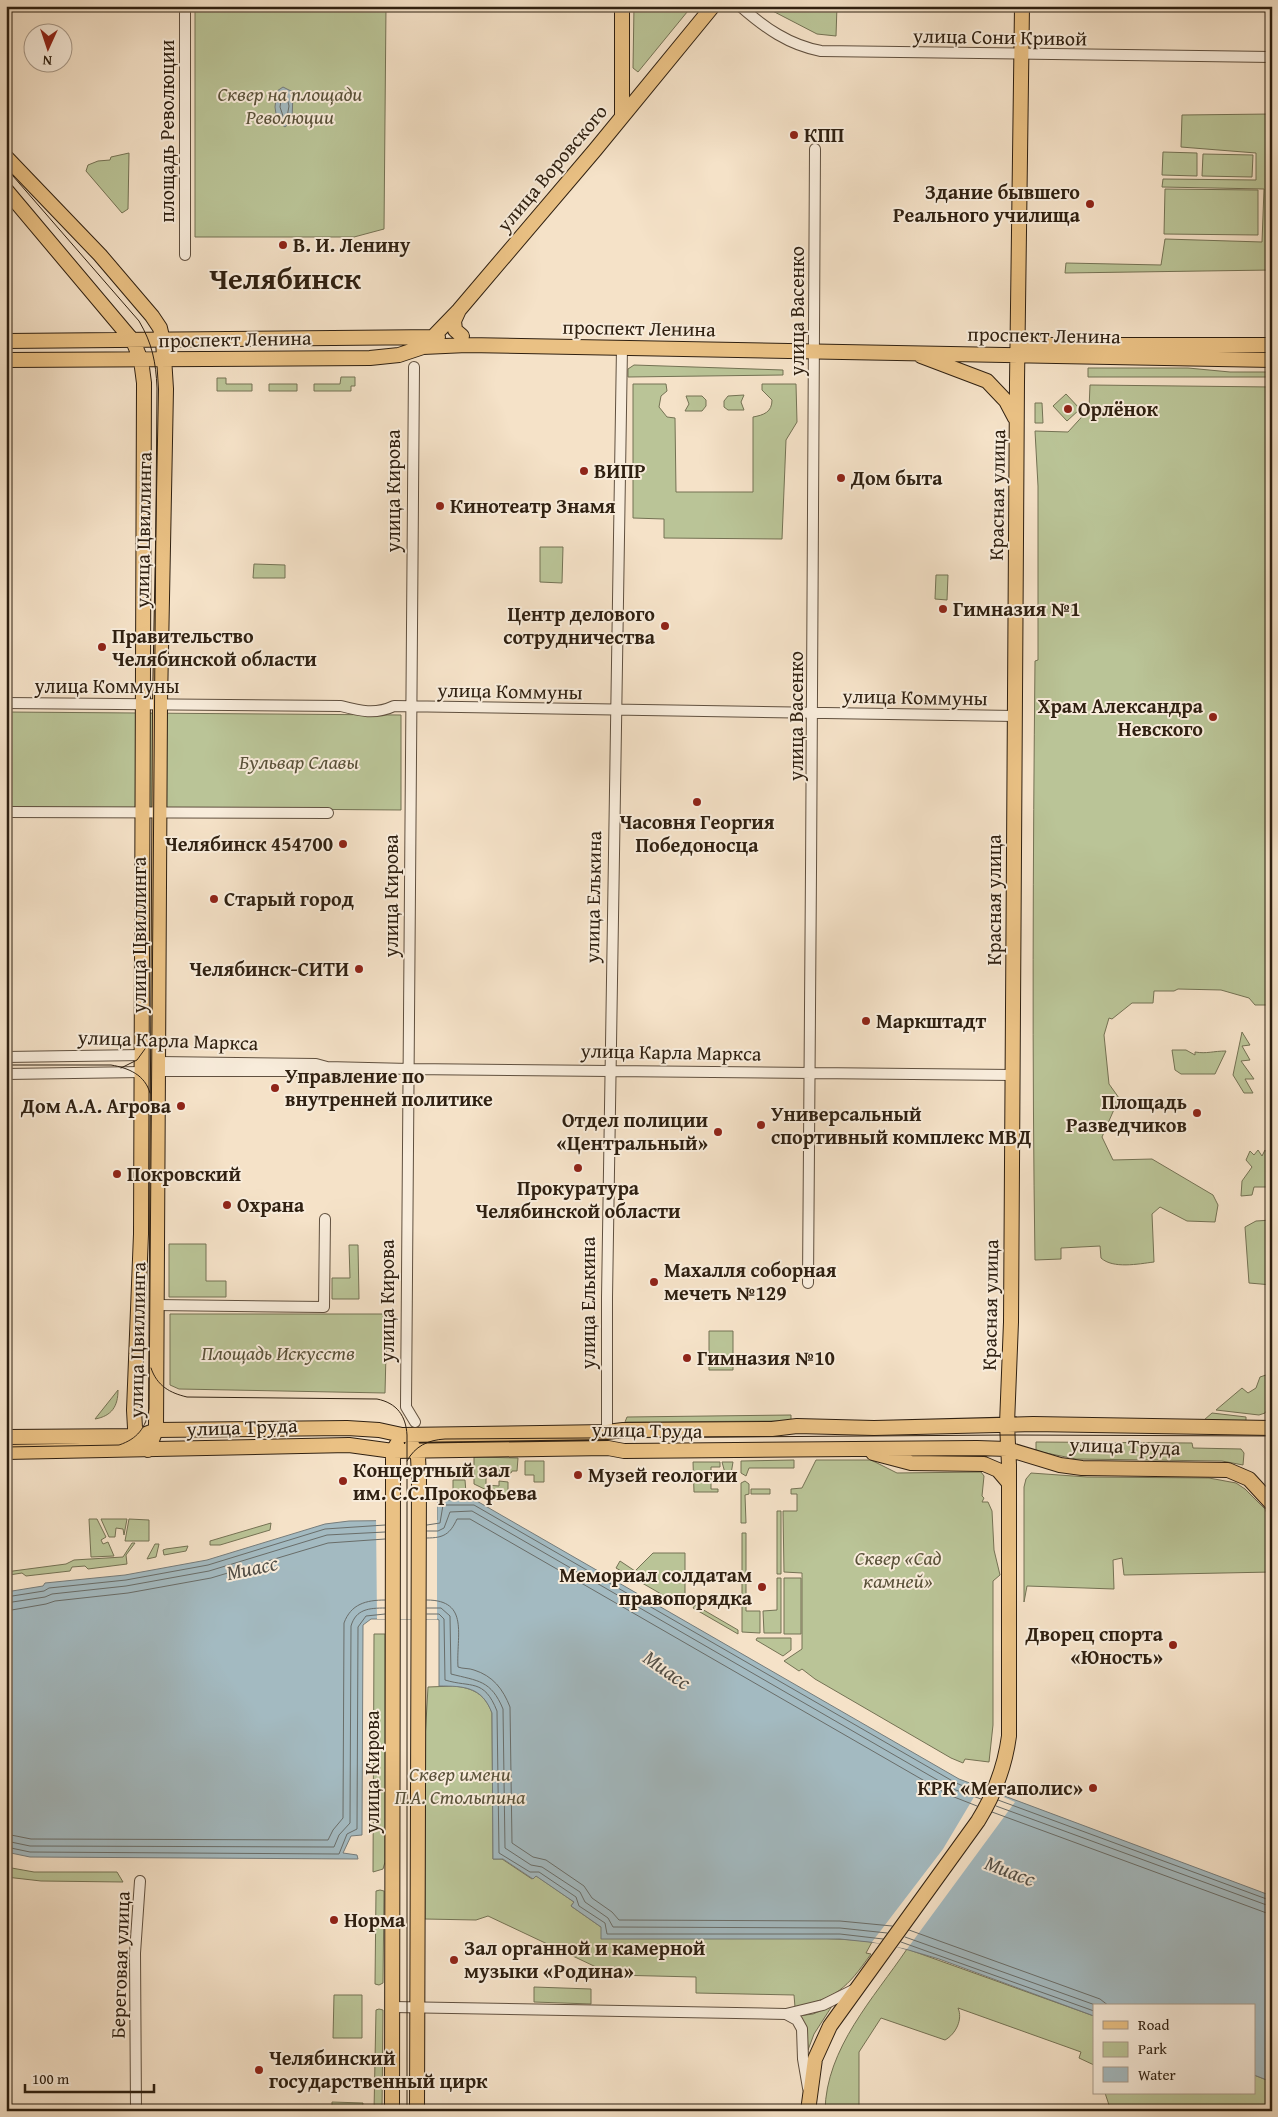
<svg xmlns="http://www.w3.org/2000/svg" width="1278" height="2117" viewBox="0 0 1278 2117" font-family="'Gentium Book Plus',serif">
  <style>
    .green { fill: #bac497; stroke: #747254 }
    .water { fill: #a3bac1; stroke: #757c7b }
    .pier { fill: #f5e2c8 }
    .lines { fill: none; stroke-linecap: round; stroke-linejoin: round }
    .shore { stroke: #696d69; stroke-width: 1 }
    .minor-casing { stroke: #60503f; stroke-width: 12 }
    .major-casing { stroke: #2f2011; stroke-width: 16 }
    .minor { stroke: #f8ecdb; stroke-width: 10 }
    .major { stroke: #eac184; stroke-width: 14 }
    .tram { stroke: #2f2011; stroke-width: 1 }
    .poi-dot { fill: #8f2418; stroke: #f8ecdb; stroke-width: 2 }
    .labels { text-anchor: middle; stroke-width: 4; stroke-linejoin: round; paint-order: stroke }
    .street-label { font-size: 20px; fill: #2f2011; stroke: #f8ecdb }
    .park-label { font-size: 20px; font-style: italic; fill: #595139; stroke: #f8ecdb }
    .poi-label { font-size: 20px; font-weight: bold; fill: #2f2011; stroke: #f8ecdb; text-anchor: start }
    .water-label { font-size: 21px; font-style: italic; fill: #524e46; stroke: #f8ecdb }
    .town-label { font-size: 30px; font-weight: bold; fill: #2f2011; stroke: #f8ecdb }
  </style>
  <rect width="100%" height="100%" fill="#f5e2c8"/>
  <filter id="stains"><feTurbulence type="fractalNoise" baseFrequency=".004" numOctaves="4"/><feColorMatrix values="0 0 0 0 .2 0 0 0 0 .09 0 0 0 0 .02 0 0 0 .5 -.17"/></filter>
  <radialGradient id="worn" r=".72"><stop offset=".6" stop-color="#630" stop-opacity="0"/><stop offset="1" stop-color="#630" stop-opacity=".3"/></radialGradient>
  <path class="green" d="M195,6H386L384,229L354,237H195Z
    M634,6H692L638,72L633,68Z
    M763,6H837L836,36L817,34Z
    M1272,114V270L1065,273L1066,263L1161,265L1165,239L1262,242L1264,189L1162,187L1163,179L1256,180V153L1181,147L1182,115Z
    M1163,152L1197,153V176L1162,175Z
    M129,153L128,209L122,213L86,171L88,165L98,161L110,160L111,157Z
    M1203,154L1253,155L1252,177L1202,176Z
    M1165,189L1258,190V235L1164,234Z
    M634,365L783,370V375L628,377V369Z
    M1088,368H1188L1230,372H1272V377H1088Z
    M341,377H355V386H351V391H314V384H340Z
    M217,378H226V384H252V391H217Z
    M269,384H297V391H269Z
    M633,384H666L667,391L661,396L659,407L667,417L675,418L676,492H753V417C764,415 772,412 772,400L762,390V384H796L797,422L786,440L782,539L664,538V519L633,518Z
    M1090,385L1272,387V1005H1255L1249,998L1221,990L1178,989L1174,991H1154L1153,1003H1132L1112,1019L1109,1018L1104,1035L1109,1084L1119,1098L1102,1137L1113,1160L1152,1159L1213,1195L1218,1205L1215,1222L1187,1221L1160,1207L1152,1214L1154,1262C1138,1264 1113,1269 1101,1258L1100,1246L1061,1248V1259L1035,1260C1032,1061 1033,857 1035,661L1038,660V486L1035,431L1068,432L1089,409Z
    M1066,394L1080,409L1067,421L1053,406Z
    M744,395L741,402L744,410H728L724,407V401L728,396Z
    M686,396H702L706,400V406L702,411H685L689,404Z
    M1035,403H1042L1043,423H1035Z
    M540,547H563L562,583L540,582Z
    M254,564L285,565V578H253Z
    M936,575H948L947,600L935,599Z
    M6,712L401,715V810L6,807Z
    M1242,1032L1250,1045L1242,1046L1250,1060L1241,1061L1254,1079H1245L1253,1093H1244L1233,1075Z
    M1172,1050H1186L1195,1055V1052C1207,1054 1213,1051 1226,1051L1215,1074H1181L1175,1070Z
    M1258,1150L1262,1156L1265,1150L1272,1160V1187H1254L1252,1195L1241,1196L1242,1181L1252,1167L1246,1160L1250,1151L1254,1155Z
    M1272,1220V1285L1249,1283L1245,1227L1256,1221Z
    M169,1244H206V1281H226V1297H169Z
    M349,1245H358L359,1299H332V1278H350Z
    M170,1314H387L385,1393L179,1389L170,1385Z
    M709,1331H733V1370H709Z
    M1272,1373V1402L1265,1413L1259,1415L1216,1410L1242,1388L1248,1393L1256,1388L1260,1377Z
    M118,1390C118,1406 112,1416 95,1419Z
    M1212,1413L1246,1417V1421L1204,1420Z
    M791,1415V1420L785,1421L625,1422L627,1417Z
    M1036,1442L1192,1443L1193,1448L1241,1449L1244,1453L1243,1465L1222,1461L1076,1459L1036,1451Z
    M474,1457L518,1458L517,1471H512L511,1473H499V1469H486V1485L499,1486V1481L508,1482V1494H495L474,1484Z
    M794,1460V1468H749L746,1476L741,1473V1461Z
    M816,1460H871L897,1473L981,1472L984,1476L982,1496L984,1498L982,1502H988L992,1511L994,1550L1000,1575L993,1581V1725L989,1762L965,1759L963,1763L951,1758L815,1679L802,1669L799,1671L784,1661L802,1649V1573L784,1572L783,1511H797V1494H791V1489L802,1488Z
    M525,1461H544V1482H534V1475H525Z
    M693,1462H720V1467H711V1489H718V1492H694Z
    M722,1462H733L731,1474L725,1473Z
    M1031,1473L1087,1477L1209,1478L1236,1483L1245,1489L1265,1509L1272,1524V1572L1124,1575L1122,1558L1113,1560L1114,1589L1027,1586L1024,1602V1487L1026,1479Z
    M453,1480H465L466,1493H453Z
    M745,1481L749,1484V1494L745,1495L746,1523H741V1483Z
    M751,1489H770V1494H751Z
    M777,1511H781V1574H777Z
    M89,1519H97L106,1537L101,1540L103,1544L108,1542L114,1556L91,1557Z
    M101,1519H127L124,1535L123,1529L116,1528L115,1537H109Z
    M129,1519L149,1520V1541H125Z
    M271,1523L270,1530L220,1545H210V1541Z
    M742,1533H746V1574H742Z
    M132,1543H135L126,1555L127,1564L88,1569L85,1566L72,1567L70,1571L26,1576L22,1573L9,1575L6,1579V1573L13,1571L66,1564L74,1560L123,1557Z
    M155,1544H159L156,1557L147,1559Z
    M188,1546L186,1551L164,1555L163,1550L166,1549Z
    M653,1553H685V1599L682,1606L616,1568L620,1561L635,1571Z
    M742,1578H746V1611H760V1633L742,1632Z
    M777,1578H781V1633H764L763,1611L777,1610Z
    M784,1578H801V1634H784Z
    M695,1605L738,1630V1634L693,1608Z
    M374,1634H385V1862L383,1869L373,1872Z
    M757,1638H791V1650L783,1656L756,1640Z
    M454,1686C473,1688 485,1694 492,1713L493,1859H502L532,1879L535,1875L574,1902L571,1906L601,1927L856,1940L872,1942L866,1953L871,1954C846,1989 837,1998 795,2007L794,1995L696,1993V1977L613,1975L488,1916L476,1920L425,1919V1740L428,1687Z
    M6,1867L34,1872H117L123,1882L41,1881L6,1877Z
    M380,1890L384,1891L383,1983L379,1985L375,1984L376,1891Z
    M907,1949L1094,2016V2065L1079,2058L1081,2052L958,2008C963,2019 956,2034 945,2040L881,2018L859,2052V2110L825,2111C826,2048 874,1998 907,1949Z
    M534,1987L591,1989V2004L534,2002Z
    M334,1995H362V2038H333Z
    M832,2006L814,2034L808,2050L807,2030L798,2016L813,2014Z
    M379,2009L383,2010L382,2111H374L376,2010Z
    M1254,2075L1272,2082V2111H1111L1105,2093H1254Z
    M332,2102L363,2103L362,2111H332Z"/>
  <path class="water" d="M283,87L293,92L292,121L285,127L277,121L275,107L277,91Z
    M437,1500H475L959,1779L1272,1896V2082L1254,2075V2006H1094V2016L939,1959L888,1944L840,1939H601V1927L571,1906L574,1902L536,1876L533,1879L503,1859H493L492,1713C482,1687 465,1686 439,1686V1620L437,1619H371L363,1625L362,1835L351,1836L343,1853L357,1855L358,1859L30,1857L6,1852V1592L43,1586L45,1583L125,1575L207,1560L325,1524L349,1521L437,1520Z"/>
  <path class="pier" d="M434,1500H437V1619H377L376,1518L434,1517Z
    M980,1787L1015,1802L907,1949L872,1942L943,1849Z"/>
  <g class="lines">
    <path class="shore" d="M286,94L289,106L287,117L284,119L280,107L282,95Z
      M427,1525L440,1523L443,1505H474L956,1783L983,1794
      M427,1531H438L444,1528L450,1512L472,1511L953,1789L981,1799
      M427,1538C444,1538 450,1534 457,1519H470L949,1795L977,1806
      M6,1597L44,1591L49,1588L126,1580L208,1565L325,1529L385,1525
      M427,1600C470,1600 456,1636 458,1667C463,1669 469,1668 474,1670C493,1676 503,1689 510,1707L512,1843L533,1857L546,1860L584,1886L592,1898L612,1912L619,1920L840,1921L892,1926
      M6,1603L45,1597L52,1594L126,1586L209,1571L327,1535L385,1532
      M427,1608H441L450,1616L451,1674C478,1681 491,1680 503,1709L505,1848L531,1865L542,1867L580,1892L585,1902L608,1918L613,1927L840,1928L887,1933
      M6,1611L46,1604L55,1601L128,1593L211,1578L328,1543L385,1539
      M427,1614H439L444,1619L445,1680C471,1688 484,1678 497,1711L499,1853L530,1872H539L576,1897L579,1906L605,1923L607,1934H840L883,1939
      M998,1800L1272,1901
      M996,1806L1272,1907
      M992,1812L1272,1915
      M6,1834L31,1839L328,1840L333,1830L343,1818L344,1623C351,1604 366,1600 385,1600
      M6,1841L30,1846L334,1847L339,1835L350,1823L351,1626C356,1609 369,1608 385,1608
      M6,1847L30,1852L339,1854L347,1834L357,1829L358,1627L366,1616L385,1614
      M909,1930L1100,1999L1109,2006
      M905,1937L1098,2006
      M901,1942L1094,2011"/>
    <g class="minor-casing">
      <path id="minor" d="M740,6C765,28 789,45 821,51L1272,57
        M185,255V6
        M414,367L406,1407L415,1422
        M6,703L341,706C360,711 375,715 394,706L1015,716
        M6,812L328,813
        M6,1057L142,1055
        M159,1062L316,1064L327,1067L409,1069L1013,1075
        M159,1071H316L327,1067
        M6,1074L142,1072
        M808,1283C810,905 815,527 815,149
        M156,1305L324,1307L325,1219
        M607,1432V1298L622,347
        M393,2007L786,2014
        M808,2088L803,2059L802,2029L797,2020L786,2014L823,2005L855,1989
        M136,2111L135,1953L140,1881"/>
    </g>
    <g class="major-casing">
      <path id="major" d="M622,116V6
        M6,157L100,255L152,316L160,328L163,341L166,389L160,703L156,1430L148,1450
        M6,190L133,341L141,360L144,383L141,1234L134,1410L135,1428L148,1450
        M459,310L454,321L455,330L462,336
        M6,341L438,337
        M429,341L459,310L595,150L713,6
        M1024,345H1272
        M921,356L987,381L1006,401L1015,418
        M6,360L370,358L399,355L423,347L467,345L1272,360
        M6,1437L141,1436L156,1430L347,1428L379,1430L402,1435L607,1432L623,1430L772,1429L797,1426L874,1428L1033,1424L1272,1428
        M412,1445L418,1457L419,1477L417,2111
        M6,1452L349,1445L393,1451L608,1448L624,1451L977,1448L1007,1449L1060,1465L1082,1468L1228,1470L1249,1479L1272,1504
        M873,1453L911,1463L984,1464L998,1470L1009,1483
        M392,2111L393,1477V1451L397,1444
        M808,2111L815,2059L830,2026L978,1821C994,1795 1005,1766 1009,1736V1465L1007,1424L1011,1322L1017,382L1022,6"/>
    </g>
    <use href="#minor" class="minor"/>
    <use href="#major" class="major"/>
    <path class="tram" d="M6,168L139,321C152,343 156,362 157,388L149,1409C146,1428 137,1439 119,1445L6,1447
      M6,1065H111C129,1068 145,1075 150,1093
      M121,1068L137,1060L150,1042
      M151,1368C157,1386 170,1393 187,1397L377,1399C397,1403 406,1416 407,1435V2111
      M407,1461C415,1446 428,1440 445,1439L1007,1435L1272,1436"/>
  </g>
  <g class="poi-dot">
    <circle cx="794" cy="135" r="5"/>
    <circle cx="1090" cy="204" r="5"/>
    <circle cx="283" cy="245" r="5"/>
    <circle cx="1068" cy="409" r="5"/>
    <circle cx="584" cy="471" r="5"/>
    <circle cx="841" cy="478" r="5"/>
    <circle cx="440" cy="506" r="5"/>
    <circle cx="943" cy="609" r="5"/>
    <circle cx="665" cy="626" r="5"/>
    <circle cx="102" cy="647" r="5"/>
    <circle cx="1213" cy="717" r="5"/>
    <circle cx="697" cy="802" r="5"/>
    <circle cx="343" cy="844" r="5"/>
    <circle cx="214" cy="899" r="5"/>
    <circle cx="359" cy="969" r="5"/>
    <circle cx="866" cy="1021" r="5"/>
    <circle cx="275" cy="1088" r="5"/>
    <circle cx="181" cy="1106" r="5"/>
    <circle cx="1197" cy="1113" r="5"/>
    <circle cx="761" cy="1125" r="5"/>
    <circle cx="718" cy="1132" r="5"/>
    <circle cx="578" cy="1168" r="5"/>
    <circle cx="117" cy="1174" r="5"/>
    <circle cx="227" cy="1205" r="5"/>
    <circle cx="654" cy="1282" r="5"/>
    <circle cx="687" cy="1358" r="5"/>
    <circle cx="578" cy="1475" r="5"/>
    <circle cx="343" cy="1481" r="5"/>
    <circle cx="762" cy="1587" r="5"/>
    <circle cx="1173" cy="1645" r="5"/>
    <circle cx="1093" cy="1788" r="5"/>
    <circle cx="334" cy="1920" r="5"/>
    <circle cx="454" cy="1960" r="5"/>
    <circle cx="259" cy="2070" r="5"/>
  </g>
  <g class="labels">
    <g class="street-label">
      <text transform="translate(1000 37) rotate(1)" y="7">улица Сони Кривой</text>
      <text transform="translate(167 131) rotate(-90)" y="7">площадь Революции</text>
      <text transform="translate(552 168) rotate(-50)" y="7">улица Воровского</text>
      <text transform="translate(797 311) rotate(-90)" y="7">улица Васенко</text>
      <text transform="translate(639 328) rotate(1)" y="7">проспект Ленина</text>
      <text transform="translate(1044 335) rotate(1)" y="7">проспект Ленина</text>
      <text transform="translate(235 339) rotate(-1)" y="7">проспект Ленина</text>
      <text transform="translate(393 491) rotate(-90)" y="7">улица Кирова</text>
      <text transform="translate(997 495) rotate(-89)" y="7">Красная улица</text>
      <text transform="translate(143 530) rotate(-89)" y="7">улица Цвиллинга</text>
      <text x="107" y="693">улица Коммуны</text>
      <text transform="translate(510 691) rotate(1)" y="7">улица Коммуны</text>
      <text transform="translate(915 697) rotate(1)" y="7">улица Коммуны</text>
      <text transform="translate(796 716) rotate(-90)" y="7">улица Васенко</text>
      <text transform="translate(391 896) rotate(-90)" y="7">улица Кирова</text>
      <text transform="translate(593 897) rotate(-89)" y="7">улица Елькина</text>
      <text transform="translate(994 900) rotate(-90)" y="7">Красная улица</text>
      <text transform="translate(139 935) rotate(-90)" y="7">улица Цвиллинга</text>
      <text transform="translate(168 1040) rotate(2)" y="7">улица Карла Маркса</text>
      <text transform="translate(671 1052) rotate(1)" y="7">улица Карла Маркса</text>
      <text transform="translate(387 1301) rotate(-90)" y="7">улица Кирова</text>
      <text transform="translate(588 1303) rotate(-90)" y="7">улица Елькина</text>
      <text transform="translate(990 1305) rotate(-89)" y="7">Красная улица</text>
      <text transform="translate(137 1340) rotate(-89)" y="7">улица Цвиллинга</text>
      <text transform="translate(242 1427) rotate(-2)" y="7">улица Труда</text>
      <text transform="translate(647 1430) rotate(1)" y="7">улица Труда</text>
      <text transform="translate(1125 1446) rotate(2)" y="7">улица Труда</text>
      <text transform="translate(372 1772) rotate(-90)" y="7">улица Кирова</text>
      <text transform="translate(120 1965) rotate(-88)" y="7">Береговая улица</text>
    </g>
    <g class="park-label">
      <text x="290" y="101">Сквер на площади<tspan x="290" dy="23">Революции</tspan></text>
      <text x="299" y="769">Бульвар Славы</text>
      <text x="278" y="1360">Площадь Искусств</text>
      <text x="898" y="1565">Сквер «Сад<tspan x="898" dy="23">камней»</tspan></text>
      <text x="460" y="1781">Сквер имени<tspan x="460" dy="23">П.А. Столыпина</tspan></text>
    </g>
    <g class="poi-label">
      <text x="804" y="142">КПП</text>
      <text x="1080" y="199" text-anchor="end">Здание бывшего<tspan x="1080" dy="23">Реального училища</tspan></text>
      <text x="293" y="252">В. И. Ленину</text>
      <text x="1078" y="416">Орлёнок</text>
      <text x="594" y="478">ВИПР</text>
      <text x="851" y="485">Дом быта</text>
      <text x="450" y="513">Кинотеатр Знамя</text>
      <text x="953" y="616">Гимназия №1</text>
      <text x="655" y="621" text-anchor="end">Центр делового<tspan x="655" dy="23">сотрудничества</tspan></text>
      <text x="112" y="643">Правительство<tspan x="112" dy="23">Челябинской области</tspan></text>
      <text x="1203" y="713" text-anchor="end">Храм Александра<tspan x="1203" dy="23">Невского</tspan></text>
      <text x="697" y="829" text-anchor="middle">Часовня Георгия<tspan x="697" dy="23">Победоносца</tspan></text>
      <text x="333" y="851" text-anchor="end">Челябинск 454700</text>
      <text x="224" y="906">Старый город</text>
      <text x="349" y="976" text-anchor="end">Челябинск-СИТИ</text>
      <text x="876" y="1028">Маркштадт</text>
      <text x="285" y="1083">Управление по<tspan x="285" dy="23">внутренней политике</tspan></text>
      <text x="1187" y="1109" text-anchor="end">Площадь<tspan x="1187" dy="23">Разведчиков</tspan></text>
      <text x="171" y="1113" text-anchor="end">Дом А.А. Агрова</text>
      <text x="771" y="1121">Универсальный<tspan x="771" dy="23">спортивный комплекс МВД</tspan></text>
      <text x="708" y="1127" text-anchor="end">Отдел полиции<tspan x="708" dy="23">«Центральный»</tspan></text>
      <text x="127" y="1181">Покровский</text>
      <text x="578" y="1195" text-anchor="middle">Прокуратура<tspan x="578" dy="23">Челябинской области</tspan></text>
      <text x="237" y="1212">Охрана</text>
      <text x="664" y="1277">Махалля соборная<tspan x="664" dy="23">мечеть №129</tspan></text>
      <text x="697" y="1365">Гимназия №10</text>
      <text x="353" y="1477">Концертный зал<tspan x="353" dy="23">им. С.С.Прокофьева</tspan></text>
      <text x="588" y="1482">Музей геологии</text>
      <text x="752" y="1582" text-anchor="end">Мемориал солдатам<tspan x="752" dy="23">правопорядка</tspan></text>
      <text x="1163" y="1641" text-anchor="end">Дворец спорта<tspan x="1163" dy="23">«Юность»</tspan></text>
      <text x="1083" y="1795" text-anchor="end">КРК «Мегаполис»</text>
      <text x="344" y="1927">Норма</text>
      <text x="464" y="1955">Зал органной и камерной<tspan x="464" dy="23">музыки «Родина»</tspan></text>
      <text x="269" y="2065">Челябинский<tspan x="269" dy="23">государственный цирк</tspan></text>
    </g>
    <g class="water-label">
      <text transform="translate(252 1568) rotate(-12)" y="7">Миасс</text>
      <text transform="translate(667 1670) rotate(35)" y="7">Миасс</text>
      <text transform="translate(1010 1871) rotate(21)" y="7">Миасс</text>
    </g>
    <g class="town-label">
      <text x="285" y="289">Челябинск</text>
    </g>
  </g>
  <rect width="1278" height="2117" fill="none" stroke="#f5e2c8" stroke-width="25"/>
  <rect x="8" y="8" width="1263" height="2102" fill="none" stroke="#2f2011" stroke-width="2.5"/>
  <rect x="12" y="12" width="1253" height="2092" fill="none" stroke="#2f2011"/>
  <rect x="1093" y="2004" width="162" height="90" fill="#f8ecdb" stroke="#a89a8a"/>
  <rect x="1103" y="2021" width="25" height="8" fill="#eac184" stroke="#a89a8a"/>
  <text x="1138" y="2030" font-size="15" fill="#2f2011">Road</text>
  <rect x="1103" y="2042" width="25" height="15" fill="#bac497" stroke="#a89a8a"/>
  <text x="1138" y="2054" font-size="15" fill="#2f2011">Park</text>
  <rect x="1103" y="2067" width="25" height="15" fill="#a3bac1" stroke="#a89a8a"/>
  <text x="1138" y="2080" font-size="15" fill="#2f2011">Water</text>
  <g transform="translate(48 48) rotate(183)"><circle r="24" fill="#f8ecdb" stroke="#a89a8a"/>
  <path d="M0-4L9 19L0 12L-9 19Z" fill="#8f2418"/>
  <text y="-8" font-size="14" font-weight="bold" text-anchor="middle" fill="#2f2011">N</text>
  </g>
  <path d="M25 2084v8h129v-8" fill="none" stroke="#2f2011" stroke-width="2.5"/>
  <text x="32" y="2084" font-size="15" fill="#2f2011" stroke="#f8ecdb" stroke-width="4" paint-order="stroke">100 m</text>
  <rect width="100%" height="100%" filter="url(#stains)"/>
  <rect width="100%" height="100%" fill="url(#worn)"/>
</svg>
